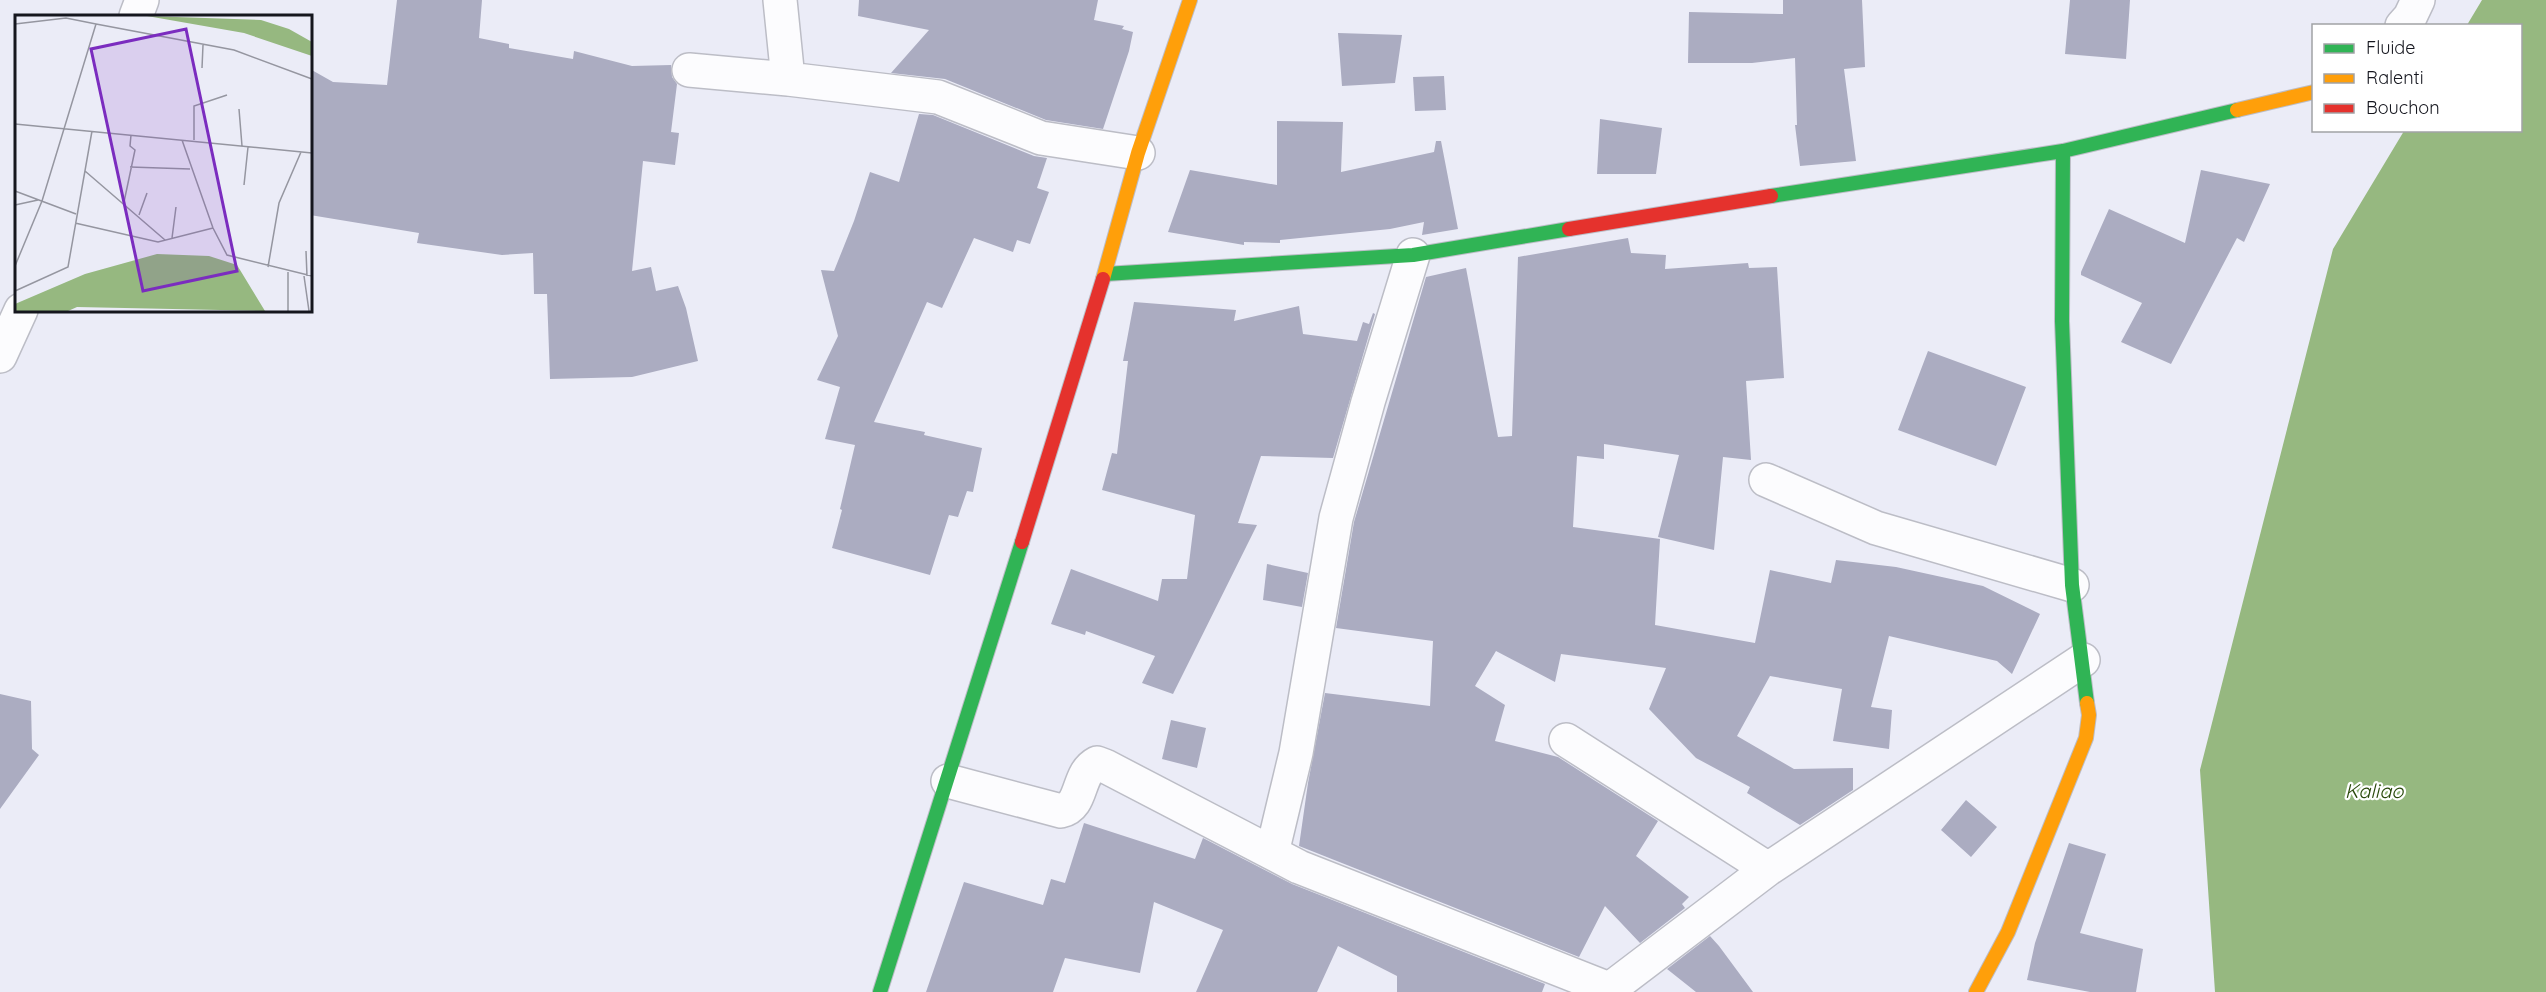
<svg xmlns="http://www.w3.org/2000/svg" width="2546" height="992" viewBox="0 0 2546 992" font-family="Quicksand,sans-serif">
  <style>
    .water { fill: #96b880 }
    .building { fill: #abacc1 }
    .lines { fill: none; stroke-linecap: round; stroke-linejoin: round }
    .street-casing { stroke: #bcbdc6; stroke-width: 36 }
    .fast-casing { stroke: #bcbdc6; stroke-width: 16 }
    .slow-casing { stroke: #bcbdc6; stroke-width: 16 }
    .jam-casing { stroke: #bcbdc6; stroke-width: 16 }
    .street { stroke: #fcfcfe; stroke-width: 33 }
    .fast { stroke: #30b455; stroke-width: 14 }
    .slow { stroke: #ff9f0a; stroke-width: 14 }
    .jam { stroke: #e5322d; stroke-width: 14 }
    .labels { text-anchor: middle; stroke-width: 4.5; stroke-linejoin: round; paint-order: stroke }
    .water-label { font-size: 20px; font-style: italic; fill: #29490b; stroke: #fff }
    .inset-road { fill: none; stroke: #9596a0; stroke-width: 1.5 }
    .view { fill: #7b2cbf; fill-opacity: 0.15; stroke: #7b2cbf; stroke-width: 3 }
    .inset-edge { fill: none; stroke: #15161e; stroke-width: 3 }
  </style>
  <rect width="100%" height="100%" fill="#ebecf7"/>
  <path class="water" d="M2482,0H2546V992H2215L2200,770L2333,249L2404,131L2520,130V26L2467,25Z"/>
  <path class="building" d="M397,0H482L479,38L509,44V48L573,59L574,51L632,66L671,65L672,77L677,84L671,132L679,133L675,165L643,161L632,271L651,267L656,291L678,286L686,308L698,361L632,377L550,379L547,294H534L533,253L502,255L417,243L419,233L310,215V69L333,82L387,85Z
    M859,0H1098L1094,20L1124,26L1122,29L1133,32L1129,51L1103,129L1046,120L945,79L891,73L929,30L858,16Z
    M1783,0H1862L1865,67L1844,69L1856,161L1800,166L1795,125H1797L1795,58L1752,63H1688L1689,12L1783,14Z
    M2070,0H2130L2126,59L2065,54Z
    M1338,33L1402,35L1395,83L1342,86Z
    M1444,76L1446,110L1415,111L1413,77Z
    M919,114L933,115L1034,156L1047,158L1037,188L1049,192L1030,244L1017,240L1013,252L974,238L942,308L927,302L874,422L925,432L924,435L982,448L973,492L967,491L958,517L949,515L930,575L832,548L842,510L840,509L855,445L825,439L840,387L817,380L838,336L821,270L834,271L854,221L870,172L899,182Z
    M1600,119L1662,128L1656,174H1597Z
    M1277,121L1343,122L1341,172L1434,152L1436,141H1441L1458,229L1422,235L1424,222L1390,229L1280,240V243L1244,242V245L1168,232L1190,170L1277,185Z
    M2201,170L2270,184L2244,242L2237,238L2171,364L2121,342L2142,303L2081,275V272L2109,209L2185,243Z
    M1628,238L1631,253L1666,255L1665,269L1748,263L1749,268L1777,267L1784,378L1746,381L1751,460L1723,457L1714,550L1658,537L1679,455L1604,444V459L1577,456L1573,527L1660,539L1655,625L1755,643L1770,570L1831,583L1836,560L1896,567L1983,586L2040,614L2012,674L1997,661L1889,636L1871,707L1892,710L1889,749L1833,741L1842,689L1770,676L1737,736L1794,769L1853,768V790L1800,825L1747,793L1750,787L1696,758L1649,709L1666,668L1561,654L1555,682L1496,651L1475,686L1505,705L1495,741L1558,757L1658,821L1636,856L1689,897L1682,904L1685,908L1640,943L1605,906L1579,957L1299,846L1308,783L1325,693L1430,706L1433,641L1336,628L1354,522L1426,277L1466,268L1498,437L1512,436L1518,257Z
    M1134,302L1236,310L1234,321L1299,306L1303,334L1357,341L1363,322L1369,324L1373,313L1375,314L1333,458L1261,456L1238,523L1257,525L1173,694L1142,683L1155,656L1086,631L1085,635L1051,624L1071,569L1158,601L1162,579H1187L1195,515L1102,490L1112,453L1117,454L1128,361H1123Z
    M1928,351L2026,387L1996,466L1898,430Z
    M1267,564L1308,573L1302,607L1263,600Z
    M0,694L31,701L32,749L39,755L0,809Z
    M1171,720L1206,728L1197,768L1162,759Z
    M1966,800L1997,827L1971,857L1941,830Z
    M1084,823L1195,859L1203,838L1292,884L1545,984L1542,992H1397V976L1338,946L1317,992H1196L1223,930L1154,902L1140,973L1065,958L1053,992H926L964,882L1043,905L1051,879L1065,883Z
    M2069,843L2106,854L2080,933L2143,949L2136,992H2090L2027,980L2035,943Z
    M1710,936L1719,946L1753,992H1696L1667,969Z"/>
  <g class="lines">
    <g class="street-casing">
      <path id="street" d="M780,0L788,79L938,97L1041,138L1138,153
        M136,16L142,0
        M2402,26L2410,17L2418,0
        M689,70L788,79
        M0,356L21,310
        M1766,480L1876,528L2072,585
        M1566,740L1768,869
        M948,781L1061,811C1084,806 1076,774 1097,763L1105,766L1299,867L1609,989
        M1272,853L1296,753L1336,518L1368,402L1413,255
        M1606,992L1768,869L2083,660"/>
    </g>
    <g class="fast-casing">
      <path id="fast" d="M2063,151L2062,321L2072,585L2087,703
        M1771,196L2063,151L2237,110
        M1105,274L1413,255L1569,229
        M880,992L1022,542"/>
    </g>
    <g class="slow-casing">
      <path id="slow" d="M2237,110L2314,92
        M1103,279L1138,153L1190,0
        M1976,992L2008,932L2086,738L2089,715L2087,703"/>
    </g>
    <g class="jam-casing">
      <path id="jam" d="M1569,229L1771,196
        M1022,542L1103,279"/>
    </g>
    <use href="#street" class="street"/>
    <use href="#fast" class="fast"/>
    <use href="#slow" class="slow"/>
    <use href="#jam" class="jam"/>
  </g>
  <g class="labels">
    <g class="water-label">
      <text x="2374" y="798">Kaliao</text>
    </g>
  </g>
  <g transform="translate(15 15)">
    <rect width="297" height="297" fill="#ebecf7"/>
    <path d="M132,1L246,5L274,14L297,27V41L229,18ZM142,239L194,241L222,250L250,296L62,292L53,296H0V289L70,259Z" fill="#96b880"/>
    <path class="inset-road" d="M0,9L51,3L81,9L219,35L297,64M187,53L188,30M224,94L227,131M0,109L297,138M167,125L198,213L212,240L297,261M179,125V91L212,80M115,152L175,154M70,156L150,225M229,170L233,132M0,176L61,199M109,187L120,135L115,131L116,120M0,190L23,185M124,200L132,178M60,208L143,227L198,213M157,223L161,192M291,236L292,261M0,251L27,186L81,9M253,252L264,188L286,137M289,261L294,296M0,276L53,252L77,116M273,296V257"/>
    <path class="view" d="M171,14L222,256L128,276L76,34Z"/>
    <rect width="297" height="297" class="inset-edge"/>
  </g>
  <rect x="2312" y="24" width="210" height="108" fill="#ffffff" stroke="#a1a2a5" stroke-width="1.5"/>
  <rect x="2324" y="44" width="30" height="9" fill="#30b455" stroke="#a1a2a5" stroke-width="1.5"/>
  <text x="2366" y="54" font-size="18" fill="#15161e">Fluide</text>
  <rect x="2324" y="74" width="30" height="9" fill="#ff9f0a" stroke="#a1a2a5" stroke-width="1.5"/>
  <text x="2366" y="84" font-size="18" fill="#15161e">Ralenti</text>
  <rect x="2324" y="104" width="30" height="9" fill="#e5322d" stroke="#a1a2a5" stroke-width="1.5"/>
  <text x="2366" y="114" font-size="18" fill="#15161e">Bouchon</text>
</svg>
